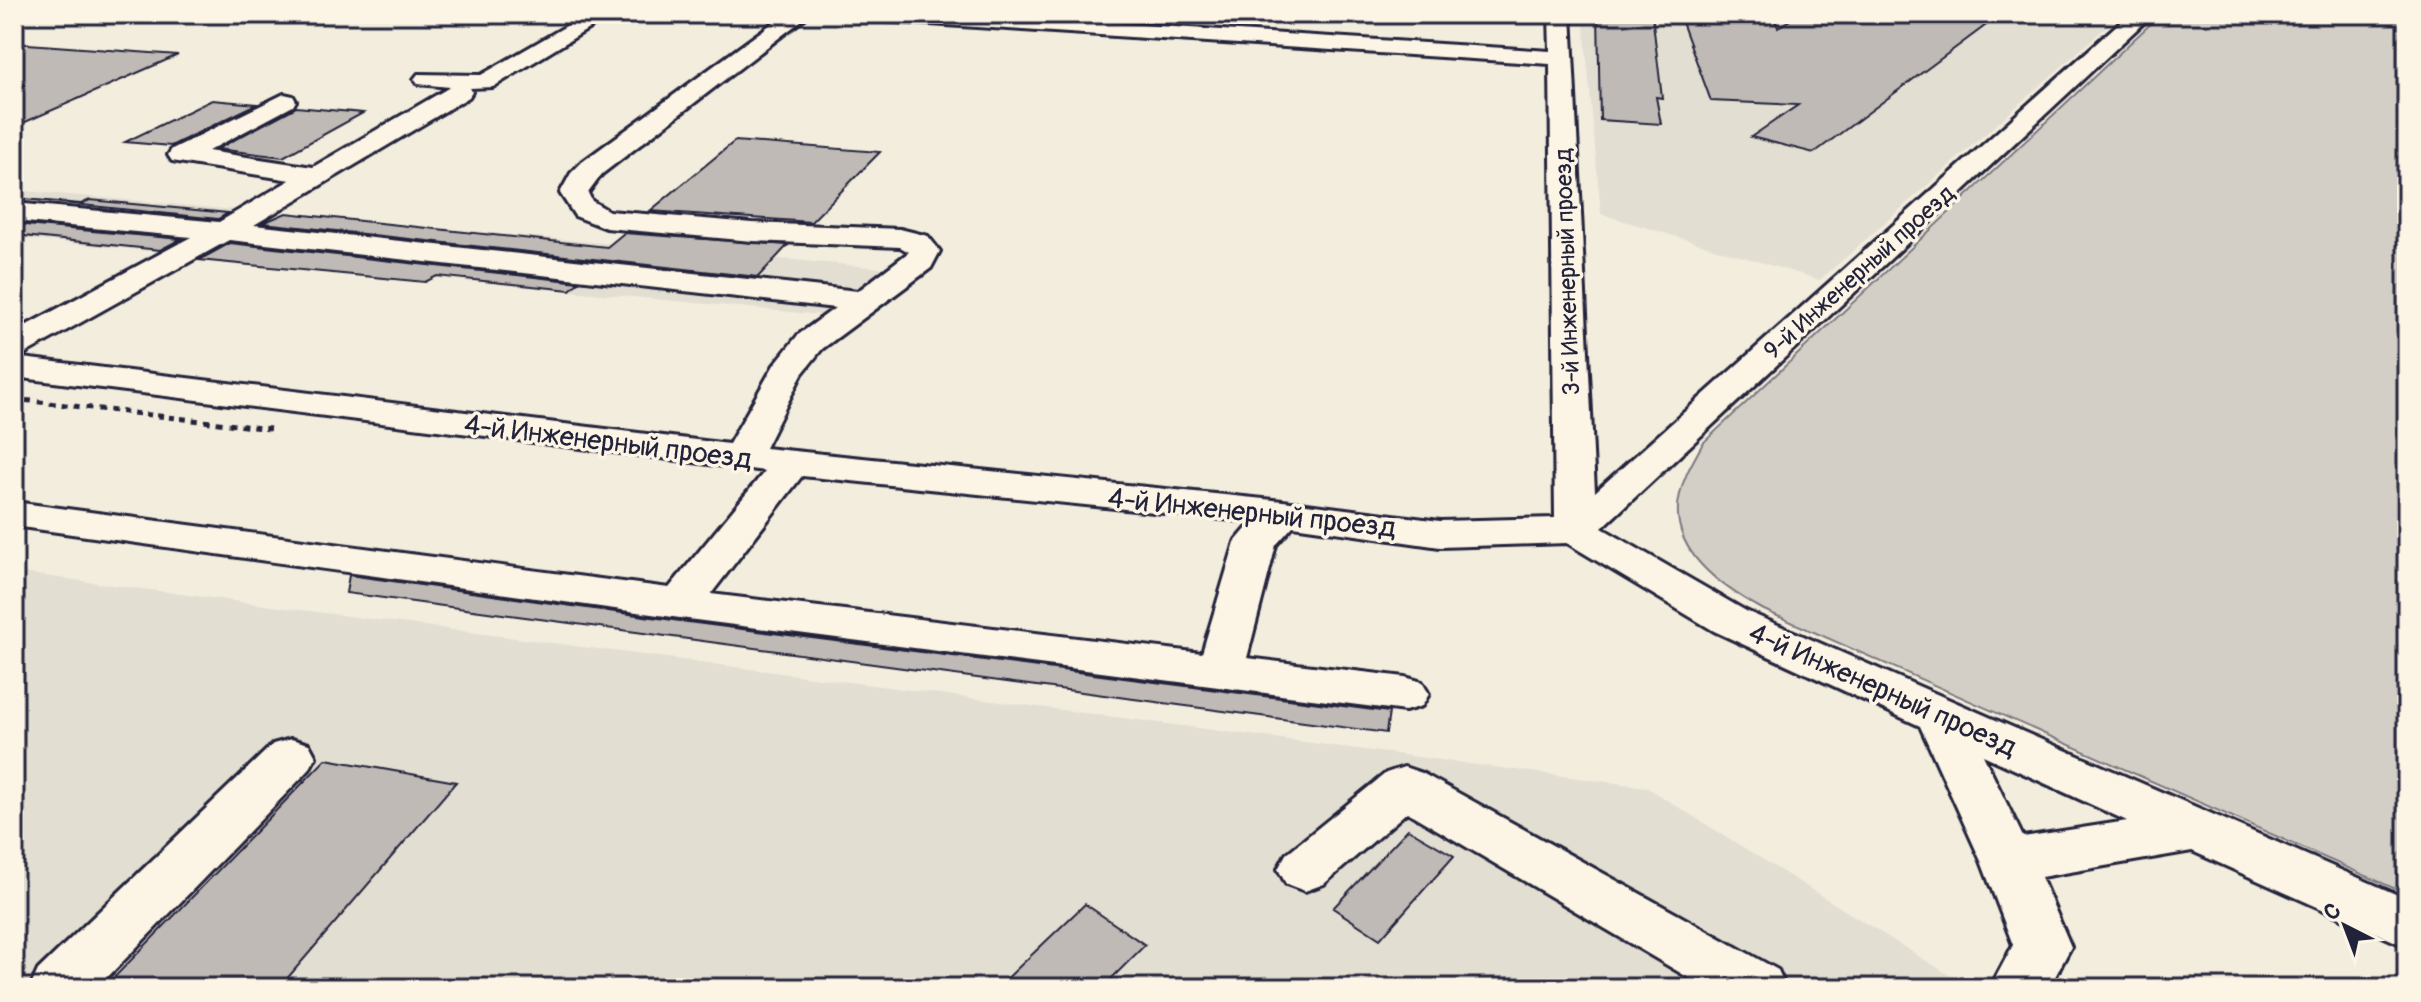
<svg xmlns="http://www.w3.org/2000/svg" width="2421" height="1002" viewBox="0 0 2421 1002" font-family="Pangolin,sans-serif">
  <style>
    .built { fill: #e3ded2 }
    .green { fill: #d4cfc6; stroke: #7b7880; stroke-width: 2 }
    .building { fill: #bfbab6; stroke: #22223b; stroke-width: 2 }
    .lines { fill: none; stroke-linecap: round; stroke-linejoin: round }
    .minor-casing { stroke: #22223b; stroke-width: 6 }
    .path { stroke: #22223b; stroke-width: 5; stroke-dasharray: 6 6; stroke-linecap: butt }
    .minor { fill: #fcf5e5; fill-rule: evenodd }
    .labels { text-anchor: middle; stroke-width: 7; stroke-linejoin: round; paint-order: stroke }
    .far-street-label { font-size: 24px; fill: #22223b; stroke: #fcf5e5 }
    .street-label { font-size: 28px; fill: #22223b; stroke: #fcf5e5 }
  </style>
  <rect width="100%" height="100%" fill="#f3edde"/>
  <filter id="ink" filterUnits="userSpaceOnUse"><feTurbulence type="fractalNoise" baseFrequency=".0125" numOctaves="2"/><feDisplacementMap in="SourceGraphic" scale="16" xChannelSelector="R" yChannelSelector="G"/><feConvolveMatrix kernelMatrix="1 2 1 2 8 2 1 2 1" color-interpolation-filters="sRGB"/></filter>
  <g filter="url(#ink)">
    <path class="built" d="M1583,14H2121L1820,280L1601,214Z
      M14,190L903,270L864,319L14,238Z
      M14,572L1646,787L1970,988H14Z"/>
    <path class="green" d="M2161,14H2407V894L1764,610C1723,588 1666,550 1680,494C1684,475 1694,460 1703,443Z"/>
    <path class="building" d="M1598,14H1652L1662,98L1656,97L1661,124L1600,120Z
      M1679,14H1772L1778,27L1800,14H1826L1850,19L1857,14H2001L1814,153L1751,137L1798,105L1711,101Z
      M14,43L178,55L14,127Z
      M212,100L257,104L171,146L125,142Z
      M296,107L363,113L283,157L217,149Z
      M735,141L880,152L811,222L650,211Z
      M14,198L81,204L90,200L228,213L218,219Z
      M286,213L607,247L624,233L788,245L758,277L263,223Z
      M14,224L181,239L160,250L14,235Z
      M230,243L579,282L570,290L437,276L425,282L199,260Z
      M349,575L680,621L1389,712L1386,733L346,593Z
      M326,759L456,782L279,988H104Z
      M1408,829L1454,856L1380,939L1333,908Z
      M1085,904L1145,945L1102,988H997Z"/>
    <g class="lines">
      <g class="minor-casing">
        <path id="minor" d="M587,14H613L493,87L470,88L472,92L469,97L254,225L858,291L909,252L900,247L752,241L606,228L575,216L560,193L571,173L582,162L785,14H810L602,174L588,193L592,201L609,211L752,223L900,229L928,236L940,251L931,268L822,349L802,374L765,448L1283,501L1440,521L1555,518L1550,64L867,20L856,14H969L1550,51L1549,14H1571L1595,492L2129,14H2153L1602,528L1746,611L2407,899V947L2192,851L2041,877L2071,947L2049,988H1990L2013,945L1981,861L1920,726L1714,631L1567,543L1440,547L1293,526L1276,545L1247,658L1405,677L1422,682L1429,694L1422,706L1405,711L680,618L14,526V502L669,588L765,471L14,377V357L729,444L774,365L798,335L835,308L229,240L26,353L14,356V332L191,237L14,221V203L219,222L290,180L172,161L168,155L172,149L284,94L293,96L296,101L293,106L208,151L313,167L450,87L418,84L414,79L418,74L481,75ZM802,476L1252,522L1235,542L1202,653L711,594ZM1983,755L2127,821L2023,837Z
          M291,739L309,744L316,757L309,770L97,988H30L38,970L273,744Z
          M1404,767L1422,773L1778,970L1786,988H1706L1407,812L1324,884L1305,891L1286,884L1278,869L1286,854L1386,773Z"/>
      </g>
      <path class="path" d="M14,399L270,429"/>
      <use href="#minor" class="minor"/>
    </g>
  </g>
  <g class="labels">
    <g class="far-street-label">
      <text transform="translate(1567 272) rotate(-92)" y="8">3-й Инженерный проезд</text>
      <text transform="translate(1859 272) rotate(-42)" y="8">9-й Инженерный проезд</text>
    </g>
    <g class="street-label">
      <text transform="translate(608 441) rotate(7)" y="10">4-й Инженерный проезд</text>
      <text transform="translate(1252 512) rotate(6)" y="10">4-й Инженерный проезд</text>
      <text transform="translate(1883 689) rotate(24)" y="10">4-й Инженерный проезд</text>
    </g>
  </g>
  <rect width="2421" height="1002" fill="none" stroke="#fcf5e5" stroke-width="48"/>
  <rect x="24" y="24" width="2373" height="954" fill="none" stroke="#22223b" stroke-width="3" filter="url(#ink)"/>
  <g transform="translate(2345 926) rotate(318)" stroke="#fcf5e5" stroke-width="6" paint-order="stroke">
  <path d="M0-6L14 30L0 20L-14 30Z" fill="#22223b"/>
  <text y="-12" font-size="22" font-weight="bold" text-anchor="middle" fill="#22223b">С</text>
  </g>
</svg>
